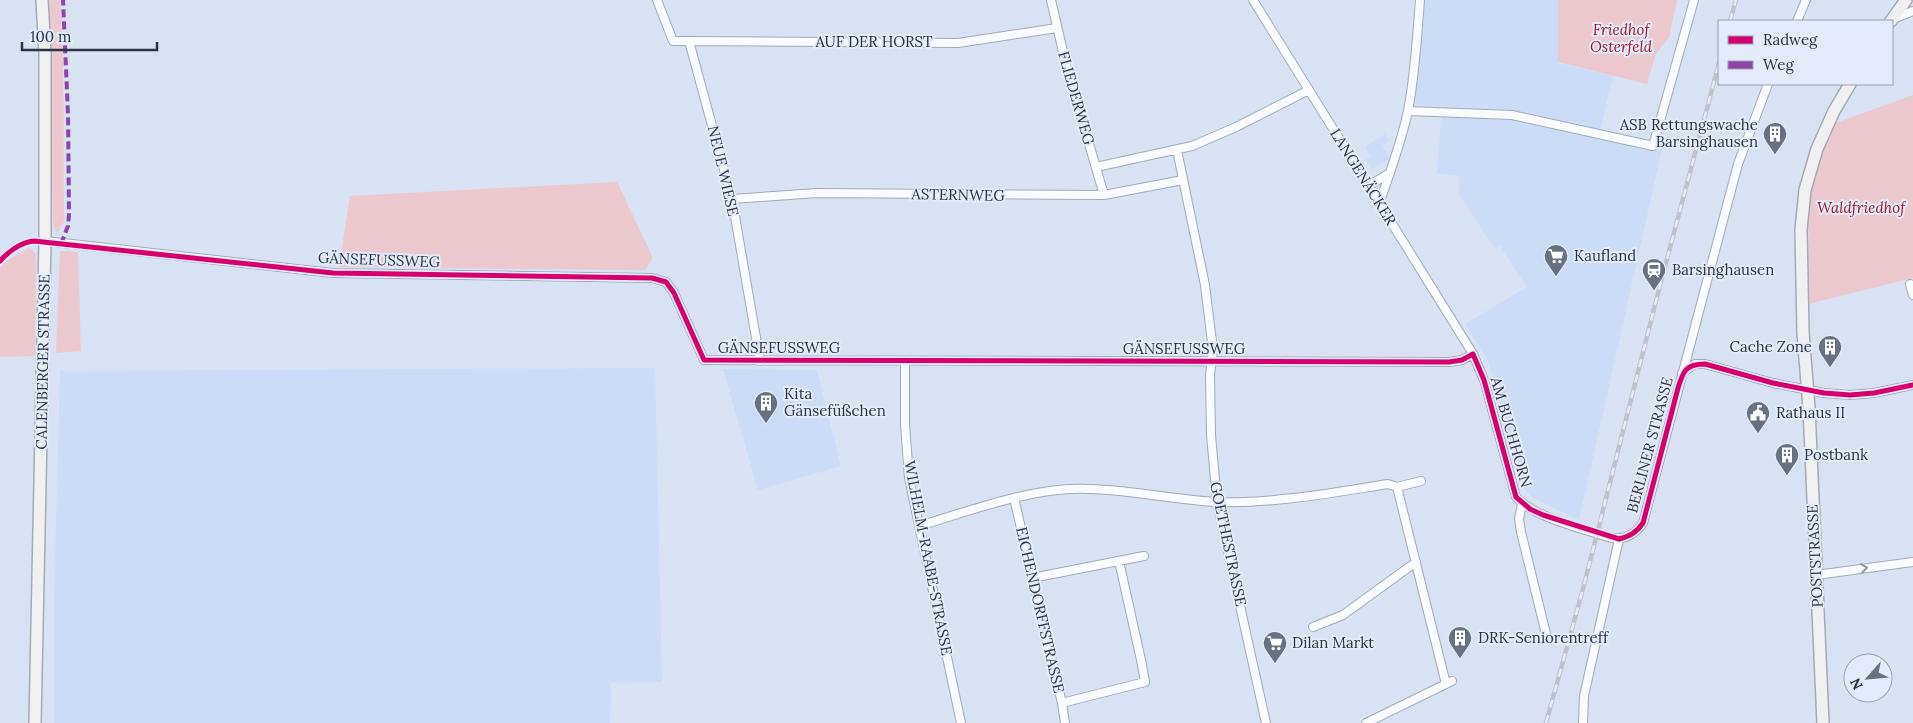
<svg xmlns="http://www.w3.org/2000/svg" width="1913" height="723" viewBox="0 0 1913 723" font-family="Lora,serif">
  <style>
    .built { fill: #ccdcf6 }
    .green { fill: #ebc9ce }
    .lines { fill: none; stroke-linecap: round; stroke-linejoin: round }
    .street-casing { stroke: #a3abb8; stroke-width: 10 }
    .secondary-casing { stroke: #a3abb8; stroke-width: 14 }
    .street { stroke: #f9fbfd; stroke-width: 8 }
    .secondary { stroke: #f1f0f0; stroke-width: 11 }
    .rail-casing { stroke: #c1c3c8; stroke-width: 4.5 }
    .rail { stroke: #e3ebfa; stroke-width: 2.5; stroke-dasharray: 8; stroke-linecap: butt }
    .quiet { stroke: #8e44ad; stroke-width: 4; stroke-dasharray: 8 4; stroke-linecap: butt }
    .cycleway-casing { stroke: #e3ebfa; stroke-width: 8 }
    .cycleway { stroke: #d6006c; stroke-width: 5 }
    .oneway { stroke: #9298a0 }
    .labels { text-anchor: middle; stroke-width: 4; stroke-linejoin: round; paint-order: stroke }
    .park-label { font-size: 15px; font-style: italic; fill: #a01828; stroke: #e3ebfa }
    .street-label { font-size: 15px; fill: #2c3443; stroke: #e3ebfa }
    .poi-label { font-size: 15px; fill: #2c3443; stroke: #e3ebfa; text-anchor: start }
  </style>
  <rect width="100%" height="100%" fill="#d8e2f2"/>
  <path class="built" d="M1425,0H1558V63L1613,76L1599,136L1662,149L1579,520L1532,497L1524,489L1488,361L1465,324L1527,287L1500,246L1495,249L1458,193L1460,176L1437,173L1442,107L1414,105L1421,47Z
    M1385,134L1389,141L1382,146L1390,158L1372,169L1366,159L1370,156L1365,147Z
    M655,368L662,682L611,683L610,723H54V599L60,371Z
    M723,369L817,370L841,466L758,490Z"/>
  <path class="green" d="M47,0H60L63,53L64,222L57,233L53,224L50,61Z
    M1558,0H1677L1669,37L1656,54L1647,84L1558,62Z
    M1913,95V278L1808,304L1809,203L1821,153L1836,123Z
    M617,182L653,258L645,270L339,267L350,196Z
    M29,248L36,254L35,356L0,357V268L6,261Z
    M60,251L78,252L81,351L56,353Z"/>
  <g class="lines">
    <g class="street-casing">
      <path id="street" d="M657,0L673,41H689L732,199L760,361
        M1051,0L1067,69L1104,195
        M1253,0L1473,354L1484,380L1516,497C1535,518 1584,529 1612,538C1626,540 1635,534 1643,523L1738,164L1768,84
        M1893,19L1913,11
        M1797,21L1806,0
        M689,41L958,43L1057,28
        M1408,111L1512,115L1653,146L1694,0
        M1177,150L1205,285L1213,350L1210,375L1211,435L1217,502L1266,723
        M1096,167L1192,146L1236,127L1309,90
        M1368,186L1390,173
        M732,199L817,193L1104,195L1183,180
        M1379,204C1390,173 1401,143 1408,111C1415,75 1417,37 1420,0
        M45,241L333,273L652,278L666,282L674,293L704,360L1449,362L1462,360L1473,354
        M1910,284L1913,295
        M905,361V424L909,478L961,723
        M1682,373L1695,364H1705L1773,383L1824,393L1850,395L1874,393L1913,385
        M1421,481L1397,487L1446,684
        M1014,498L1062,703L1065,723
        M1522,504L1519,519L1521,532L1546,634
        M919,526C969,511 1019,492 1070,489C1118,487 1167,499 1214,502C1272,504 1331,493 1388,484L1397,487
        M1816,575L1913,562
        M1032,578L1144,556
        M1313,627L1343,615L1416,562
        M1062,703L1145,682L1141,660L1119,561
        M1366,723L1452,681
        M1583,723L1584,696L1619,539"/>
    </g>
    <g class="secondary-casing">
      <path id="secondary" d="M1891,21L1906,0
        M35,723L45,241V54L42,0
        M1823,723L1809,408L1803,333L1801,230L1805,190L1817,149L1834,111L1850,84"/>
    </g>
    <use href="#street" class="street"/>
    <use href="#secondary" class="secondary"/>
    <g class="rail-casing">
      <path id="rail" d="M1730,21L1736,0
        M1546,723L1583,589L1658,293L1719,63"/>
    </g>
    <use href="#rail" class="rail"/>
    <path class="quiet" d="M61,244L68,226L69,214L68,114L63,0"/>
    <g class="cycleway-casing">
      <path id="cycleway" d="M0,261C8,252 21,242 34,241L333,273L652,278L666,282L674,293L704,360L1449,362L1462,360L1473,354L1484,380L1516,497L1530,509L1543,515L1619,539C1630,536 1636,533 1643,523L1678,388C1683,371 1686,364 1705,364L1773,383L1824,393L1850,395L1874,393L1913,385"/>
    </g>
    <use href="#cycleway" class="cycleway"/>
  </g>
  <defs><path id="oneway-chevron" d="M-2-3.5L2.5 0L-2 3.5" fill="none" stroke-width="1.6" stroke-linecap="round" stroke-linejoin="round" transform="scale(1.25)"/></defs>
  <use class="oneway" href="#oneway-chevron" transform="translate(1864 568) rotate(-8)"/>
  <defs>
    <g id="building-pin" transform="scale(1.25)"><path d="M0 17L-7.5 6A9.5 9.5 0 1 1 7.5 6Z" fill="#687180" stroke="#e3ebfa"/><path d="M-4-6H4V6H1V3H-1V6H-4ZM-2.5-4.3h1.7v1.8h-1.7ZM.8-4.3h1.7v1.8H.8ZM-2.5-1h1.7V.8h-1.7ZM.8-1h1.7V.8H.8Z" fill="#fff"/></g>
    <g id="supermarket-pin" transform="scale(1.25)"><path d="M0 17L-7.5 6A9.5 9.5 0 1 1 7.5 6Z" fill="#687180" stroke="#e3ebfa"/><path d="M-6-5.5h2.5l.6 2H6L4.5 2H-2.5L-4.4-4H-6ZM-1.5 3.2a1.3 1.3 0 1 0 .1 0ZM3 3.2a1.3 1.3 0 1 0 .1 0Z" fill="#fff"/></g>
    <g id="station-pin" transform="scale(1.25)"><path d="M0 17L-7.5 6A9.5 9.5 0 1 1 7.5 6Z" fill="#687180" stroke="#e3ebfa"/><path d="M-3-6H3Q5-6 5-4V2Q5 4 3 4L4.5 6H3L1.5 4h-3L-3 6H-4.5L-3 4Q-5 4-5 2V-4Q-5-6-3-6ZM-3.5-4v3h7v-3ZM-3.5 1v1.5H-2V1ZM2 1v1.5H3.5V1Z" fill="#fff"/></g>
    <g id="civic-pin" transform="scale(1.25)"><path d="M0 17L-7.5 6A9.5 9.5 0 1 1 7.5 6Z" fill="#687180" stroke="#e3ebfa"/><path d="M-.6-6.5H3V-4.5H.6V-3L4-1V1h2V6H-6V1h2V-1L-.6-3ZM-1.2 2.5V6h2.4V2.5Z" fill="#fff"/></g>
  </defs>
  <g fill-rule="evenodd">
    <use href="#building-pin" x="1775" y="134"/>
    <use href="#supermarket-pin" x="1556" y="256"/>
    <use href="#station-pin" x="1654" y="270"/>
    <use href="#building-pin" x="1830" y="347"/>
    <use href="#building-pin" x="766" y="403"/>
    <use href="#civic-pin" x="1758" y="413"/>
    <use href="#building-pin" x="1787" y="455"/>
    <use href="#building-pin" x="1460" y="638"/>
    <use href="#supermarket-pin" x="1275" y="643"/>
  </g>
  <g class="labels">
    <g class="park-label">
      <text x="1621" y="35">Friedhof<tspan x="1621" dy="17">Osterfeld</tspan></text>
      <text x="1861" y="213">Waldfriedhof</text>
    </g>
    <g class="street-label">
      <text x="874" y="47">AUF DER HORST</text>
      <text transform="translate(1076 98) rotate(74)" y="5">FLIEDERWEG</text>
      <text transform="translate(723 171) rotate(77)" y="5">NEUE WIESE</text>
      <text transform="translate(1363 177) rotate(58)" y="5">LANGENÄCKER</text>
      <text transform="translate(958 195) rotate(1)" y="5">ASTERNWEG</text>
      <text transform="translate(379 260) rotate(2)" y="5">GÄNSEFUSSWEG</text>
      <text x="779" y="353">GÄNSEFUSSWEG</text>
      <text x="1184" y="354">GÄNSEFUSSWEG</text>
      <text transform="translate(43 362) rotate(-89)" y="5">CALENBERGER STRASSE</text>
      <text transform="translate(1511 432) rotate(74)" y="5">AM BUCHHORN</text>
      <text transform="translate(1650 445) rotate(-75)" y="5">BERLINER STRASSE</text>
      <text transform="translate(1228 544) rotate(78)" y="5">GOETHESTRASSE</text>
      <text transform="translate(1815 556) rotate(-93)" y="5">POSTSTRASSE</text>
      <text transform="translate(928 558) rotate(79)" y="5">WILHELM-RAABE-STRASSE</text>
      <text transform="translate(1040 610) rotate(77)" y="5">EICHENDORFFSTRASSE</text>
    </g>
    <g class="poi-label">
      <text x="1758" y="130" text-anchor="end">ASB Rettungswache<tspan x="1758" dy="17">Barsinghausen</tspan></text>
      <text x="1574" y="261">Kaufland</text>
      <text x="1672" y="275">Barsinghausen</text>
      <text x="1812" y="352" text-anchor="end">Cache Zone</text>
      <text x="784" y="399">Kita<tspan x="784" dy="17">Gänsefüßchen</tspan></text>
      <text x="1776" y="418">Rathaus II</text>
      <text x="1804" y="460">Postbank</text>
      <text x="1478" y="643">DRK-Seniorentreff</text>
      <text x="1292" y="648">Dilan Markt</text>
    </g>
  </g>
  <rect x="1718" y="20" width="175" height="65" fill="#e3ebfa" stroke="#9aa2b1"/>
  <rect x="1728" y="36" width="25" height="8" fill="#d6006c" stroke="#9aa2b1"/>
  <text x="1763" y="45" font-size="15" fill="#2c3443">Radweg</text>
  <rect x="1728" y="61" width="25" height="8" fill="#8e44ad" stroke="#9aa2b1"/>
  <text x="1763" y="70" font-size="15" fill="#2c3443">Weg</text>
  <g transform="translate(1868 678) rotate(243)"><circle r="24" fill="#e3ebfa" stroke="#9aa2b1"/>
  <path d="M0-4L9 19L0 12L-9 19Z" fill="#687180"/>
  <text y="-8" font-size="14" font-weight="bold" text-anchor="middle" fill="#2c3443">N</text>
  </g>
  <path d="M22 42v8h135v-8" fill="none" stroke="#2c3443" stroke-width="2.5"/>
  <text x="30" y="42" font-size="15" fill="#2c3443" stroke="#e3ebfa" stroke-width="4" paint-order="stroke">100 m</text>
</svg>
